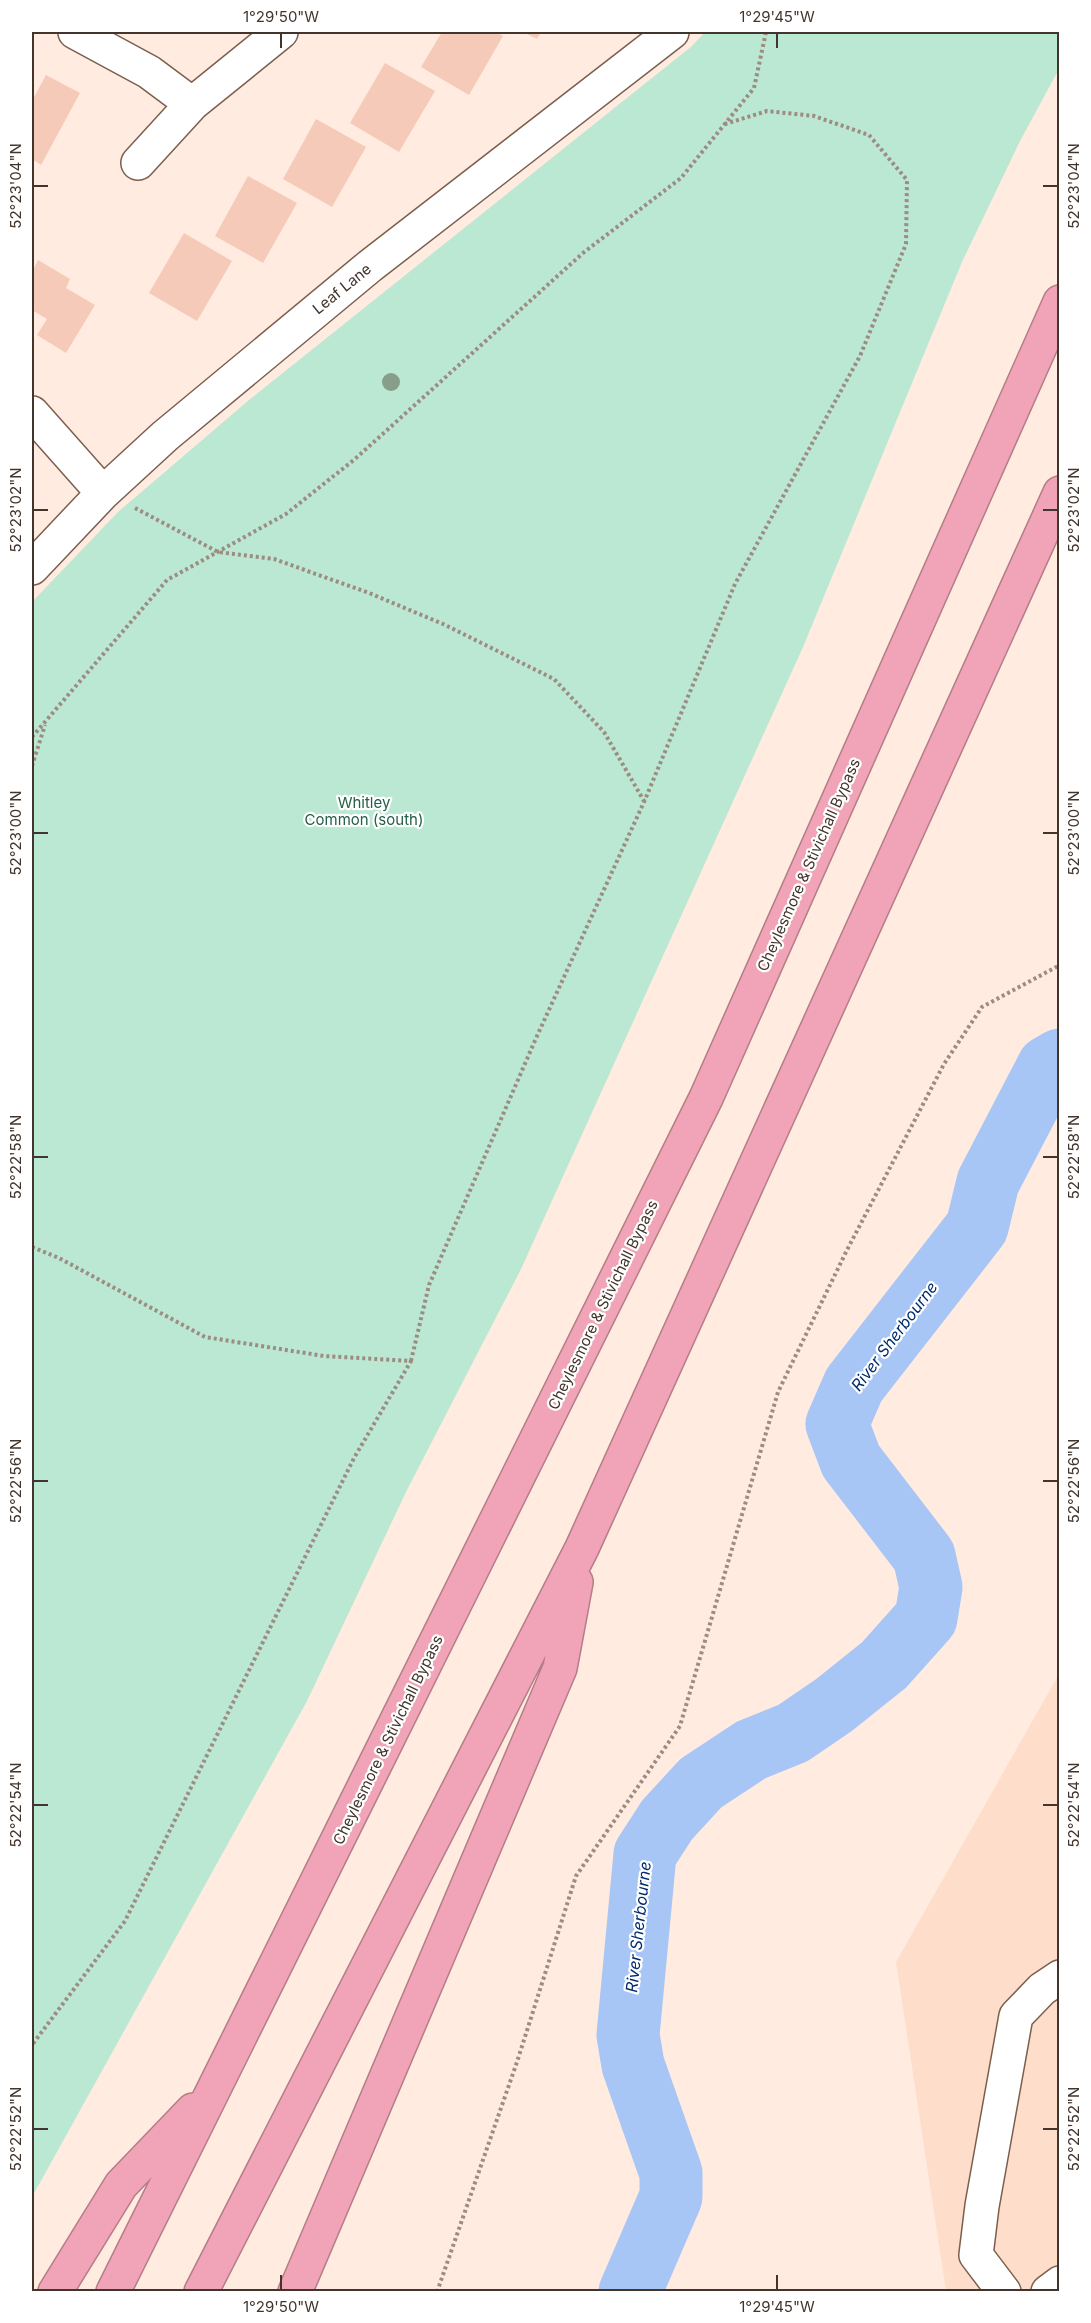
<svg xmlns="http://www.w3.org/2000/svg" width="1091" height="2323" viewBox="0 0 1091 2323" font-family="Inter,sans-serif">
  <style>
    .built { fill: #fedecb }
    .green { fill: #bbe8d2 }
    .lines { fill: none; stroke-linecap: round; stroke-linejoin: round }
    .river { stroke: #a7c6f5; stroke-width: 63 }
    .building { fill: #f6cab9 }
    .minor-casing { stroke: #7b5f4e; stroke-width: 36 }
    .highway-casing { stroke: #b47d87; stroke-width: 36 }
    .path { stroke: #9c8c82; stroke-width: 4; stroke-dasharray: 3 3; stroke-linecap: butt }
    .minor { stroke: #fff; stroke-width: 33 }
    .highway { stroke: #f1a4b7; stroke-width: 33 }
    .tree { fill: #879e8b }
    .ticks { fill: none; stroke: #42352d; stroke-width: 2 }
    .labels { text-anchor: middle; stroke-width: 4.5; stroke-linejoin: round; paint-order: stroke }
    .street-label { font-size: 15px; fill: #42352d; stroke: #fff }
    .park-label { font-size: 15px; fill: #245f47; stroke: #fff }
    .water-label { font-size: 16px; font-style: italic; fill: #002c6e; stroke: #fff }
    .neatline { fill: none; stroke: #42352d; stroke-width: 2 }
    .ticks-label { font-size: 15px; text-anchor: middle; fill: #42352d }
  </style>
  <rect width="100%" height="100%" fill="#ffebdf"/>
  <path class="built" d="M1059,1674V2291H946L896,1962Z"/>
  <path class="green" d="M705,32H1059V69L1020,141L962,262L803,647L521,1269L406,1492L307,1701L32,2197V602L118,512L249,400L692,46Z"/>
  <g class="lines">
    <path class="river" d="M630,2292L671,2197V2173L633,2065L628,2035L645,1854L667,1820L701,1783L751,1750L793,1733L834,1705L884,1665L926,1618L931,1587L924,1556L851,1461L837,1424L854,1385L977,1227L988,1182L1048,1067L1060,1060"/>
  </g>
  <path class="building" d="M442,32H496L503,36L469,95L421,67Z
    M523,32H541L537,39Z
    M385,63L435,91L399,152L350,123Z
    M46,75L80,93L41,165L32,159V101Z
    M316,119L366,147L332,207L283,179Z
    M248,176L297,203L263,263L215,236Z
    M184,233L232,261L197,321L149,293Z
    M38,260L70,279L66,288L95,305L66,353L37,335L47,319L32,310V272Z"/>
  <g class="lines">
    <g class="minor-casing">
      <path id="minor" d="M75,32L149,72L192,104
        M138,163L192,104L281,32
        M32,413L103,493
        M32,568L103,493L165,436L370,266L672,32
        M1004,2292L976,2255L982,2206L1016,2016L1042,1989L1060,1977
        M1048,2292L1060,2283"/>
    </g>
    <g class="highway-casing">
      <path id="highway" d="M55,2292L121,2185L193,2110
        M113,2292L706,1098L1060,302
        M201,2292L582,1548L1060,493
        M295,2292L560,1668L576,1582"/>
    </g>
    <path class="path" d="M135,508L218,552L274,559L369,593L443,624L554,679L604,732L644,801
      M32,737L167,580L286,514L355,459L583,253L681,178L754,88L766,32
      M32,766L45,725
      M32,1247L59,1258L205,1337L324,1356L411,1361L354,1458L125,1921L32,2045
      M411,1361L429,1285L537,1036L644,802L735,584L860,356L906,244L907,180L869,135L814,116L767,111L725,124
      M437,2292L517,2062L576,1876L680,1726L778,1392L847,1250L944,1064L982,1007L1060,965"/>
    <use href="#minor" class="minor"/>
    <use href="#highway" class="highway"/>
  </g>
  <circle class="tree" cx="391" cy="382" r="9"/>
  <path class="ticks" d="M281,33V48M777,33V48M33,186H48M1043,186H1058M33,510H48M1043,510H1058M33,833H48M1043,833H1058M33,1157H48M1043,1157H1058M33,1481H48M1043,1481H1058M33,1805H48M1043,1805H1058M33,2129H48M1043,2129H1058M281,2275V2290M777,2275V2290"/>
  <g class="labels">
    <g class="street-label">
      <text transform="translate(342 289) rotate(-39)" y="5">Leaf Lane</text>
      <text transform="translate(809 865) rotate(-66)" y="5">Cheylesmore &amp; Stivichall Bypass</text>
      <text transform="translate(603 1305) rotate(-64)" y="5">Cheylesmore &amp; Stivichall Bypass</text>
      <text transform="translate(388 1740) rotate(-64)" y="5">Cheylesmore &amp; Stivichall Bypass</text>
    </g>
    <g class="park-label">
      <text x="364" y="808">Whitley<tspan x="364" dy="17">Common (south)</tspan></text>
    </g>
    <g class="water-label">
      <text transform="translate(894 1336) rotate(-53)" y="6">River Sherbourne</text>
      <text transform="translate(638 1927) rotate(-84)" y="6">River Sherbourne</text>
    </g>
  </g>
  <rect width="1091" height="2323" fill="none" stroke="#ffffff" stroke-width="66"/>
  <rect x="33" y="33" width="1025" height="2257" class="neatline"/>
  <g class="ticks-label">
    <text x="281" y="22">1°29'50"W</text>
    <text x="777" y="22">1°29'45"W</text>
    <text transform="translate(16 186) rotate(-90)" y="5">52°23'04"N</text>
    <text transform="translate(1074 186) rotate(-90)" y="5">52°23'04"N</text>
    <text transform="translate(16 510) rotate(-90)" y="5">52°23'02"N</text>
    <text transform="translate(1074 510) rotate(-90)" y="5">52°23'02"N</text>
    <text transform="translate(16 833) rotate(-90)" y="5">52°23'00"N</text>
    <text transform="translate(1074 833) rotate(-90)" y="5">52°23'00"N</text>
    <text transform="translate(16 1157) rotate(-90)" y="5">52°22'58"N</text>
    <text transform="translate(1074 1157) rotate(-90)" y="5">52°22'58"N</text>
    <text transform="translate(16 1481) rotate(-90)" y="5">52°22'56"N</text>
    <text transform="translate(1074 1481) rotate(-90)" y="5">52°22'56"N</text>
    <text transform="translate(16 1805) rotate(-90)" y="5">52°22'54"N</text>
    <text transform="translate(1074 1805) rotate(-90)" y="5">52°22'54"N</text>
    <text transform="translate(16 2129) rotate(-90)" y="5">52°22'52"N</text>
    <text transform="translate(1074 2129) rotate(-90)" y="5">52°22'52"N</text>
    <text x="281" y="2312">1°29'50"W</text>
    <text x="777" y="2312">1°29'45"W</text>
  </g>
</svg>
